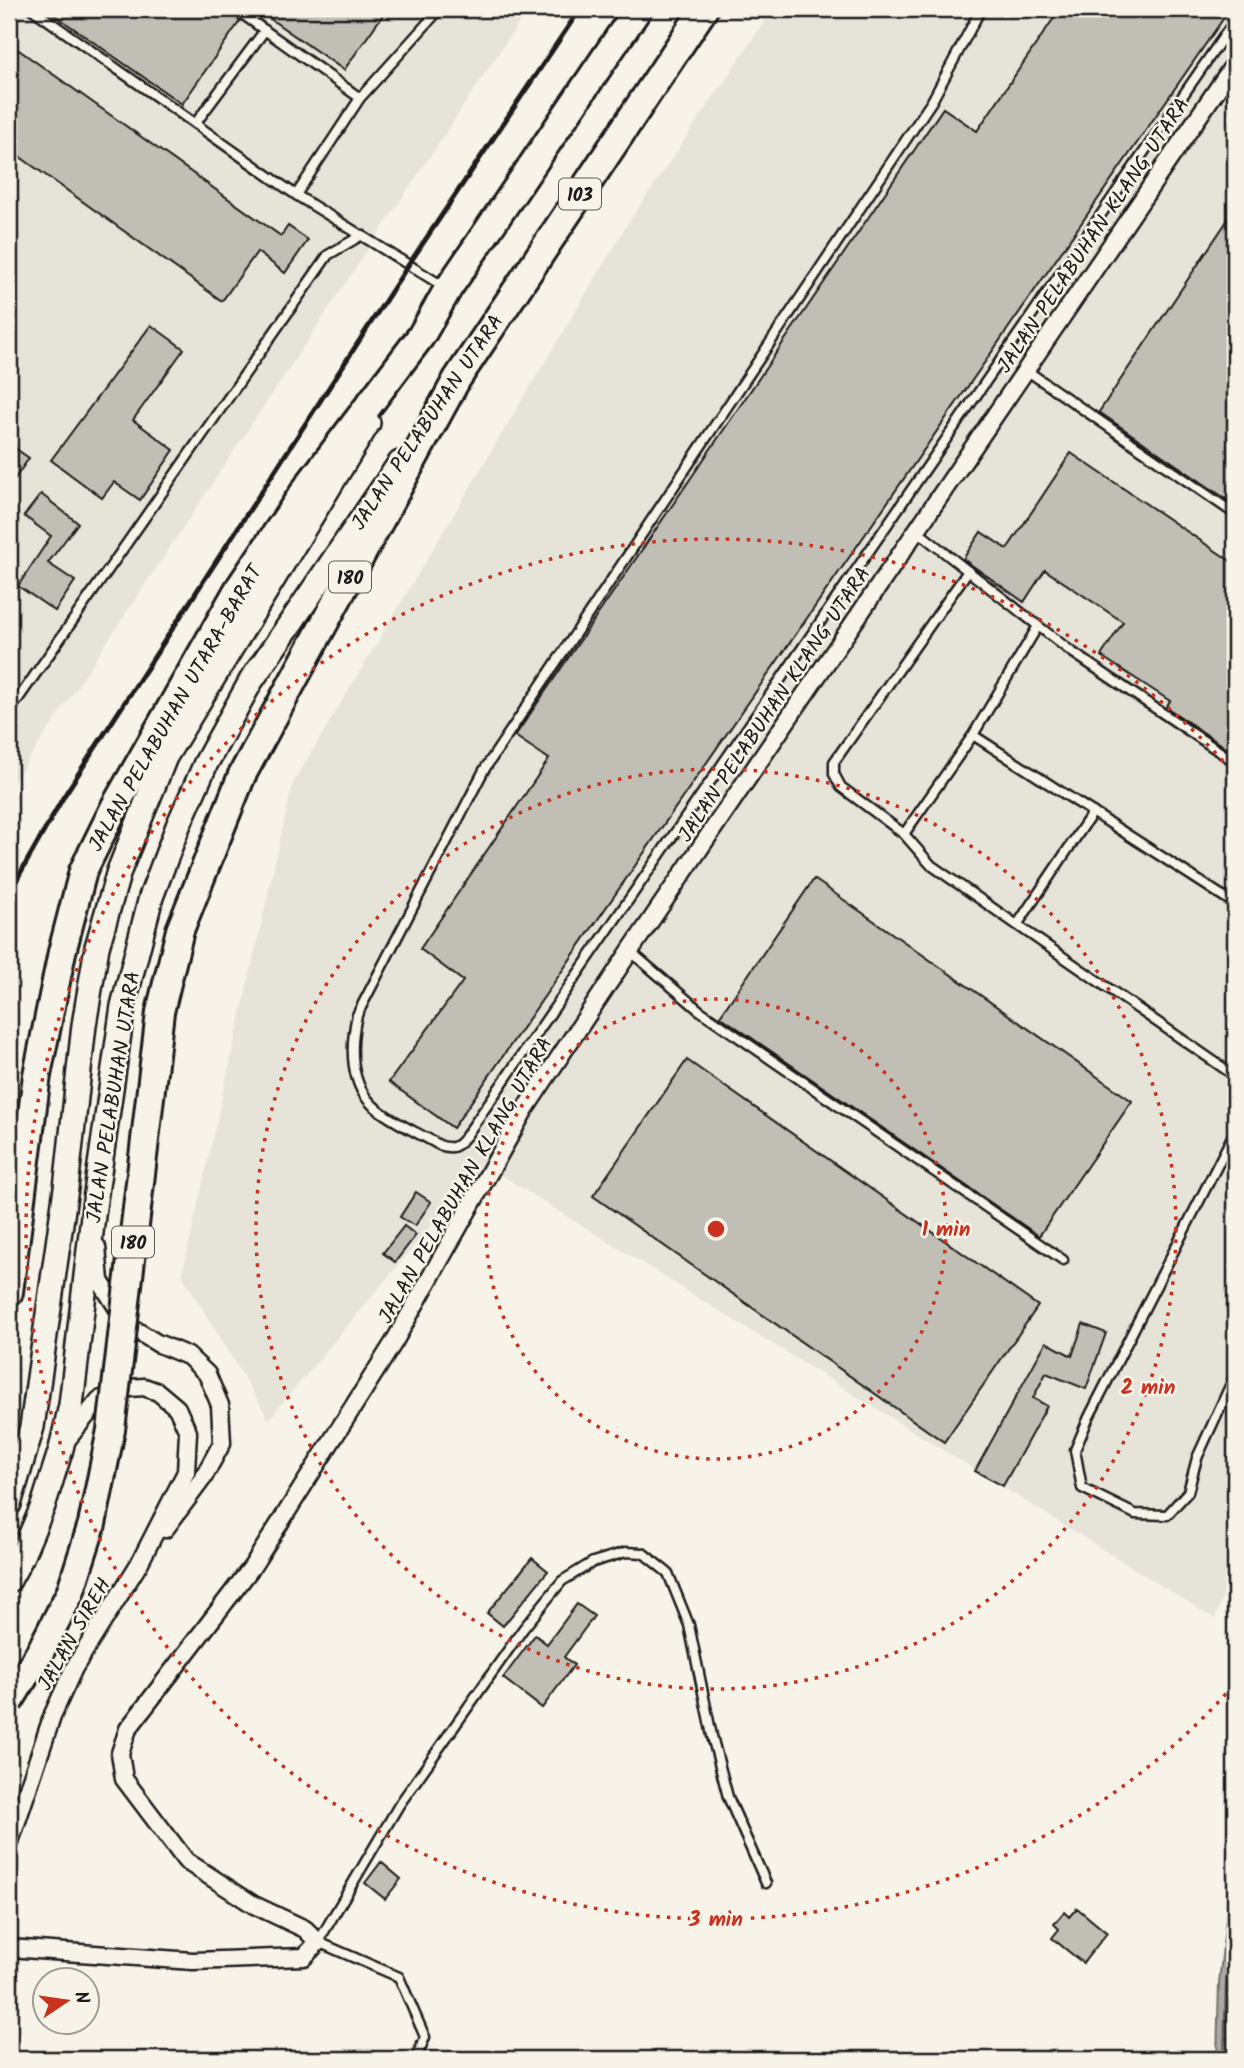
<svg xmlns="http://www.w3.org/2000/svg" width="1244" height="2068" viewBox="0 0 1244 2068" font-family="Kalam,sans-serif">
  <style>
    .built { fill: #e6e3d9 }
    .water { fill: #aca9a2; stroke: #72716c; stroke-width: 2 }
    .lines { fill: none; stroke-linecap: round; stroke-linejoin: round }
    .shore { stroke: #565452; stroke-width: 2 }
    .building { fill: #c0beb5; stroke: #1c1c1c; stroke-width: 2 }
    .service-casing { stroke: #1c1c1c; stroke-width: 13 }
    .minor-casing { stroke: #1c1c1c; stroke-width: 21 }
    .secondary-casing { stroke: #1c1c1c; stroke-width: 28 }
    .primary-casing { stroke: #1c1c1c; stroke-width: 32 }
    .service { stroke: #f7f3e8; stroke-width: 8 }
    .minor { stroke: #f7f3e8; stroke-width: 16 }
    .secondary { stroke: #f7f3e8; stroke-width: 23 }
    .primary { stroke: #f7f3e8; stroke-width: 26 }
    .rail { stroke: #1c1c1c; stroke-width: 5 }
    .primary-bridge-casing { stroke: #1c1c1c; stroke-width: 32; stroke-linecap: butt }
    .primary-bridge { stroke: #f7f3e8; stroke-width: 26 }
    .ring { fill: none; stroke: #c8321e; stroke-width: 3.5; stroke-dasharray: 3.5 7 }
    .labels { text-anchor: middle; stroke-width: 5; stroke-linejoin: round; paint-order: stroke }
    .shield { fill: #f7f3e8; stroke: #5e5c59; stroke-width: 2 }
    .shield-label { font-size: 19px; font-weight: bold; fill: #1c1c1c }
    .street-label { font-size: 21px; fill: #1c1c1c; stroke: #f7f3e8 }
    .centre { fill: #c8321e; stroke: #f7f3e8; stroke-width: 3.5 }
    .ring-label { font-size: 21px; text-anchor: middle; font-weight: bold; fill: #c8321e; stroke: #f7f3e8; stroke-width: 5; stroke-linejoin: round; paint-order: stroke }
  </style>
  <rect width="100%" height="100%" fill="#f7f3e8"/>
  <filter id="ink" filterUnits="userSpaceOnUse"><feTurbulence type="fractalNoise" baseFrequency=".0143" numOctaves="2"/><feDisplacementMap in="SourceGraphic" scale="14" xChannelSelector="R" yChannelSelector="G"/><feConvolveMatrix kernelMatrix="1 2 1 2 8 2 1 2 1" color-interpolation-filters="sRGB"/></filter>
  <g filter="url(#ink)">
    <path class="built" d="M9,9H528L9,789Z
      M773,9H1235V1560L1215,1619L483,1164L269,1419L182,1275L293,783L627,225Z"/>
    <path class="water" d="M1235,1833V2059H1217L1219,1983Z"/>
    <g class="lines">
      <path class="shore" d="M1224,2059L1226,1984L1235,1899
        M1233,2059L1235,1981"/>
    </g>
    <path class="building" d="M46,9H229L231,14L240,21L182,104Z
      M256,9H387L344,70Z
      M1060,9H1230L453,1128L389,1082L463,981L420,949L549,759L515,736L943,108L977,131Z
      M9,43L281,236L288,226L308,240L285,273L257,252L222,301L9,149Z
      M1235,209V505L1099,412Z
      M151,325L184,349L133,420L174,450L140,500L114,482L102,498L51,460Z
      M9,444L29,458L9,487Z
      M1071,453L1235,564V754L1166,707L1170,701L1101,656L1123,622L1045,570L1024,602L963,559L981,532L1007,549Z
      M41,494L78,523L48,563L75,581L55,611L18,586L51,536L24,516Z
      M814,879L1132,1101L1039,1236L720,1016Z
      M687,1060L1038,1306L944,1442L593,1196Z
      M416,1192L431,1202L415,1226L400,1217Z
      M404,1226L416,1235L395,1262L383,1253Z
      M1083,1324L1106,1333L1086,1389L1046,1373L1033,1398L1047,1406L1003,1486L975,1471L1046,1342L1072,1356Z
      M532,1558L548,1571L503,1626L487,1613Z
      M577,1604L594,1616L564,1657L574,1665L542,1708L503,1678L535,1635L547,1644Z
      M381,1862L401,1879L385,1899L365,1883Z
      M1077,1908L1107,1933L1083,1963L1052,1938L1059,1929L1054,1924L1064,1912L1069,1917Z"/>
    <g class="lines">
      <g class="service-casing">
        <path id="service" d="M32,9L296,195L446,288
          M235,9L360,98
          M981,9L932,101L484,770L357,1015C350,1046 349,1086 376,1108C394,1123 419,1133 439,1145C453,1150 457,1147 466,1136L1235,20
          M195,124L265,30
          M296,195L360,98L440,9
          M1026,370L1235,514
          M917,531L1069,650L1235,762
          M968,571L834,762V774L841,787L904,834L931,865L1017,925
          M1038,626L973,735L1235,904
          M9,712L328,255L362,235
          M1093,812L1017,925L1235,1076
          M904,834L973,735
          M630,951L699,1010L1063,1260
          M1235,1131L1089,1417L1075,1450L1082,1488L1135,1514L1167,1515L1188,1492L1197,1458L1235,1375
          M416,2059L425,2037L399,1977L318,1942L399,1805L523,1629L562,1581L593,1562L626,1552L643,1553L668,1573L689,1625L712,1736L728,1797L766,1883"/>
      </g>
      <g class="minor-casing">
        <path id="minor" d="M97,1247L100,1281L129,1326L157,1343L188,1356L207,1374L220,1405L222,1443L203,1478L165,1529
          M9,1845L53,1714L74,1668L139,1564L186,1472L188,1432L177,1408L158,1392L144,1387L130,1388L99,1400L66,1441
          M9,1948L193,1961L304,1957L318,1942L305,1929L254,1905L186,1861L124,1779L120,1753L128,1729L252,1567L394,1342L525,1109L630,951L1235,63"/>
      </g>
      <g class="secondary-casing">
        <path id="secondary" d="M9,1504L32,1427L66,1188L84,1025L97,947L119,871L165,757L368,423
          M9,1580L21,1558L43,1506L61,1449L71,1405L94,1207L123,1006L151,897L178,826L206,763L251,681L400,463"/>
      </g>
      <g class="primary-casing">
        <path id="primary" d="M242,775L457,379L704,9
          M9,1292L37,1075L62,952L83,871L115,806L239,588L310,483L421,336L448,289L638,9"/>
      </g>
      <use href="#service" class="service"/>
      <use href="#minor" class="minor"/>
      <use href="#secondary" class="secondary"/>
      <use href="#primary" class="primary"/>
      <path class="rail" d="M9,893L64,796L409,264L580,9"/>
      <g class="primary-bridge-casing">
        <path id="primary-bridge" d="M9,1702L41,1650L70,1593L92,1524L111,1430L160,1012L180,930L242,775"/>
      </g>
      <use href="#primary-bridge" class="primary-bridge"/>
    </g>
  </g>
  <g class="ring">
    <circle cx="716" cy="1229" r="230"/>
    <circle cx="716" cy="1229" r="460"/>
    <path d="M1233 1686A690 690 0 1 1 1233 772"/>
  </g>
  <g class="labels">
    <g class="shield">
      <rect x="559" y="178.5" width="42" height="31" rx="5"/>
      <rect x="329" y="561.5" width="42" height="31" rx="5"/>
      <rect x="112" y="1226.5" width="42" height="31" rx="5"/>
    </g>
    <g class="shield-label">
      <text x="580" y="201">103</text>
      <text x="350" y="584">180</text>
      <text x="133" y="1249">180</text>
    </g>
    <g class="street-label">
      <text transform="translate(1093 235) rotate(-56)" y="7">JALAN PELABUHAN KLANG UTARA</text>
      <text transform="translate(427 422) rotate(-56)" y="7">JALAN PELABUHAN UTARA</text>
      <text transform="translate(774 704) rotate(-56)" y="7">JALAN PELABUHAN KLANG UTARA</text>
      <text transform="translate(175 708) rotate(-60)" y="7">JALAN PELABUHAN UTARA-BARAT</text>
      <text transform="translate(113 1097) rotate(-81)" y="7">JALAN PELABUHAN UTARA</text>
      <text transform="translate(465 1180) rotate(-60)" y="7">JALAN PELABUHAN KLANG UTARA</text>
      <text transform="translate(74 1634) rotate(-60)" y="7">JALAN SIREH</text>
    </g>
  </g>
  <circle cx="716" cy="1229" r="10" class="centre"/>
  <g class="ring-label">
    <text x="946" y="1236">1 min</text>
    <text x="1148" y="1394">2 min</text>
    <text x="716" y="1926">3 min</text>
  </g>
  <rect width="1244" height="2068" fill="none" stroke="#f7f3e8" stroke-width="35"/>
  <rect x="18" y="18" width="1209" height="2033" fill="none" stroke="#1c1c1c" stroke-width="2.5" filter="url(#ink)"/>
  <g transform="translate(66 2001) rotate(77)"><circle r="33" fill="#f7f3e8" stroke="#9f9d96" stroke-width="2"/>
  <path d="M0-5L12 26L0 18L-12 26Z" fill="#c8321e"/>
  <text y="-10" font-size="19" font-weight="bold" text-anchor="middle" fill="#1c1c1c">N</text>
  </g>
</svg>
